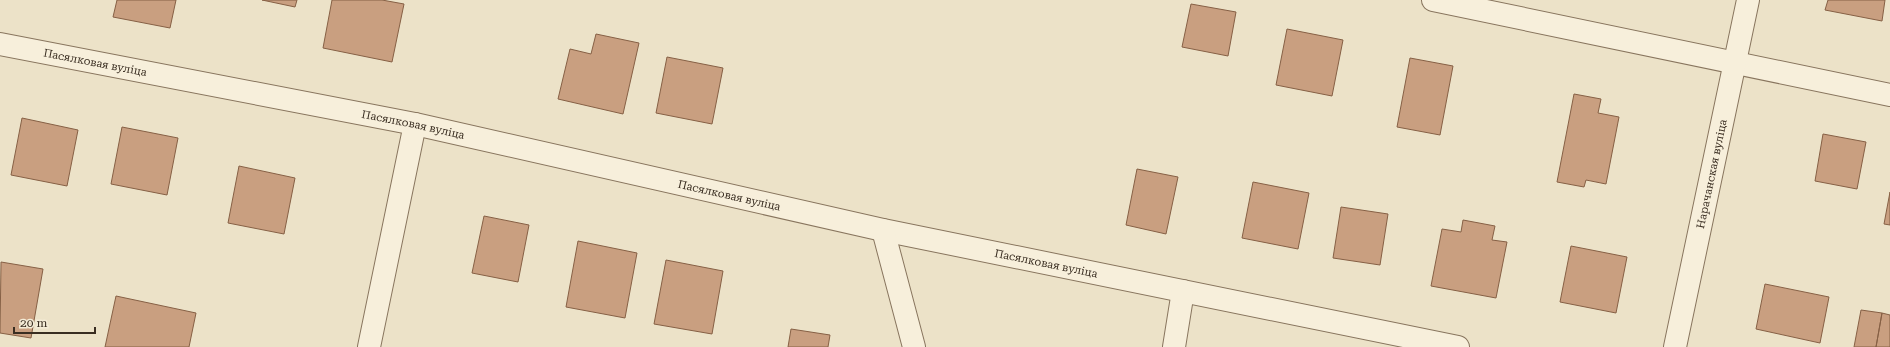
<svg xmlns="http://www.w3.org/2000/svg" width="1890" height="347" viewBox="0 0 1890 347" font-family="'Roboto Serif',serif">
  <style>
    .building { fill: #c99f80; stroke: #866045 }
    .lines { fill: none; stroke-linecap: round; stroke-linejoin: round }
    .minor-casing { stroke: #88755e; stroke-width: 24 }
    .minor { stroke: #f7efdb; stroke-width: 22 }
    .labels { text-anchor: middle; stroke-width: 3; stroke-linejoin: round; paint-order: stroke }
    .street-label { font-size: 11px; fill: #392d21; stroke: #f4ecd7 }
  </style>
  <rect width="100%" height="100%" fill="#ece2c8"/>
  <path class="building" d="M117,0H176L170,28L113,17Z
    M262,0H297L295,7Z
    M332,0H382L404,4L392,62L323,48Z
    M1828,0H1885L1882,21L1825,10Z
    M1191,4L1236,12L1228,56L1182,47Z
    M1287,29L1343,40L1332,96L1276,85Z
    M596,34L639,43L623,114L558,99L570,49L591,54Z
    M667,57L723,68L712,124L656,113Z
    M1410,58L1453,66L1440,135L1397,127Z
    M1574,94L1601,99L1598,113L1619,117L1606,184L1586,180L1584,187L1557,182Z
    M22,118L78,130L67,186L11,175Z
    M122,127L178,138L167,195L111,184Z
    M1823,134L1866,142L1857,189L1815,181Z
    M239,166L295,178L284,234L228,223Z
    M1137,169L1178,177L1166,234L1126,225Z
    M1253,182L1309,193L1298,249L1242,238Z
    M1890,192V225L1884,224Z
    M1341,207L1388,214L1380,265L1333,258Z
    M484,216L529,225L518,282L472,273Z
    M1463,220L1495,226L1492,240L1507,242L1496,298L1431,286L1442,229L1461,232Z
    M578,241L637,253L625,318L566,307Z
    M1571,246L1627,257L1616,313L1560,302Z
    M666,260L723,271L712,334L654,324Z
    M1,262L43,269L31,338L0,333Z
    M1765,284L1829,297L1820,343L1756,329Z
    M116,296L196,313L189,347H105Z
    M1861,310L1882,313L1876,347H1854Z
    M1882,313L1890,315V347H1876Z
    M791,329L830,335L828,347H788Z"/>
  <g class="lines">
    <g class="minor-casing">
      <g id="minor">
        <path d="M1433,0L1890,95"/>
        <path id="s1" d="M0,44L415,124L883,230L1458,347"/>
        <path d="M883,230L914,347"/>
        <path d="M369,347L415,124"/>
        <path d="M1174,347L1183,291"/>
        <path id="s2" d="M1675,347L1748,0"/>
      </g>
    </g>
    <use href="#minor" class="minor"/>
  </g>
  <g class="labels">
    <g class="street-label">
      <text dy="4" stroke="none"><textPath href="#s1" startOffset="97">Пасялковая вуліца</textPath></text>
      <text dy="4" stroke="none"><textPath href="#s1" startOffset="421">Пасялковая вуліца</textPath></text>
      <text dy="4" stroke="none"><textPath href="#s2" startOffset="177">Нарачанская вуліца</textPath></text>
      <text dy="4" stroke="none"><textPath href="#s1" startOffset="745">Пасялковая вуліца</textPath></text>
      <text dy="4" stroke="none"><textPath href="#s1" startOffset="1069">Пасялковая вуліца</textPath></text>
    </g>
  </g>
  <path d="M14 327v6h81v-6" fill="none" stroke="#392d21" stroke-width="2"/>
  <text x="20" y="327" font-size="12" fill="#392d21" stroke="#f4ecd7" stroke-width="3" paint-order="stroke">20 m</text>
</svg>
